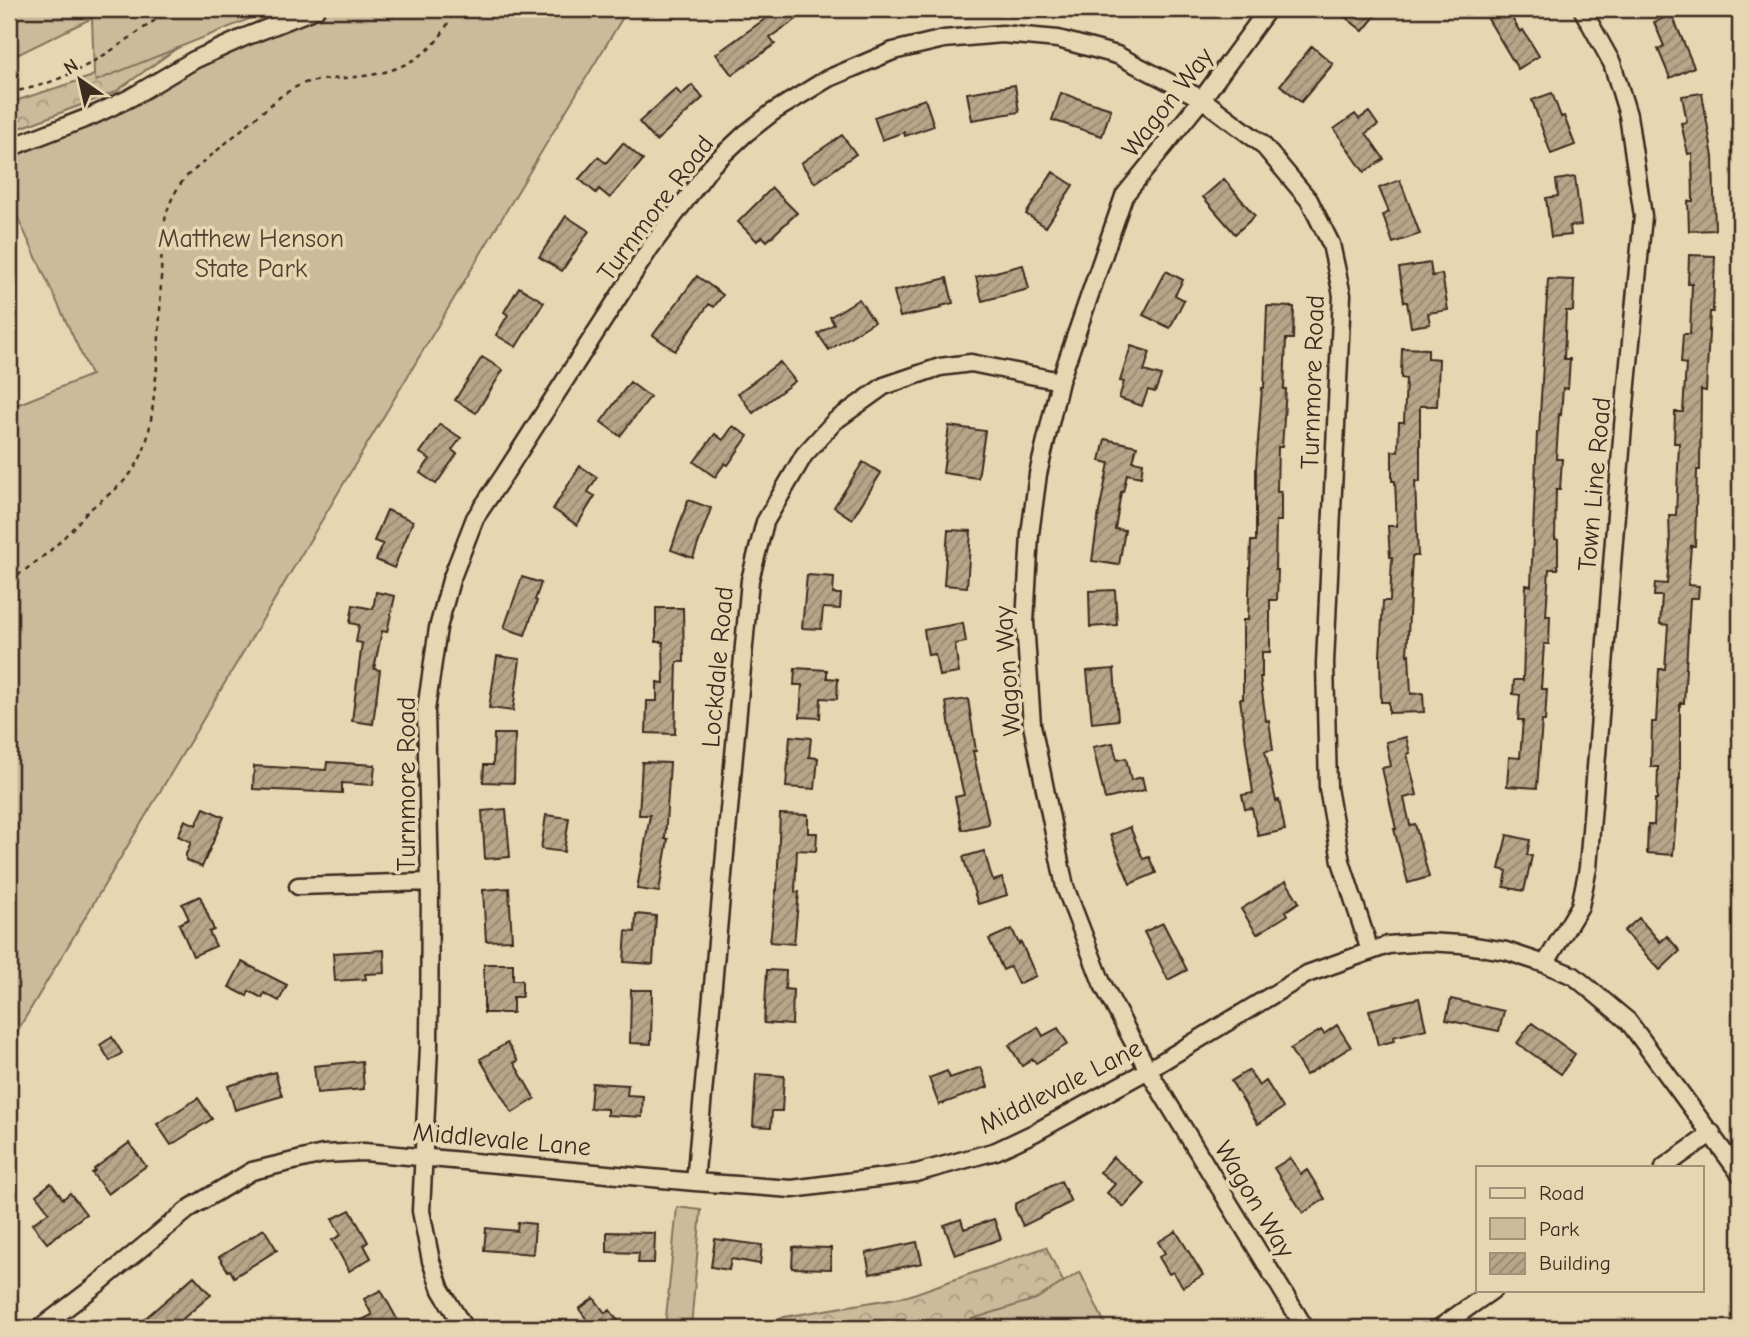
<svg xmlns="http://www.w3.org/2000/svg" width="1749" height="1337" viewBox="0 0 1749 1337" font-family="'Comic Neue',sans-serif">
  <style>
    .forest { fill: url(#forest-crowns); stroke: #84725c; stroke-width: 2 }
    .park { fill: #ccba9b; stroke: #84725c; stroke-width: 2 }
    .building { fill: url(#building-hatch); stroke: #3b2a1e; stroke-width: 2 }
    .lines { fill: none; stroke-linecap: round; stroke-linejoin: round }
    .minor-casing { stroke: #3b2a1e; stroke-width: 21 }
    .path { stroke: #3b2a1e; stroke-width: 2.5; stroke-dasharray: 5 5; stroke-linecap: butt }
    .minor { stroke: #e8d6b3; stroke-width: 16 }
    .labels { text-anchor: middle; stroke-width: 7; stroke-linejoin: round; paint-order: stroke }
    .street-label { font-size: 26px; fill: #3b2a1e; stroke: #e8d6b3 }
    .park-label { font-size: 26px; fill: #514031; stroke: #e8d6b3 }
  </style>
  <defs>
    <pattern id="forest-crowns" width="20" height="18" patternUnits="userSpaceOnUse" patternTransform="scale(1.75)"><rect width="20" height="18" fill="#ccba9b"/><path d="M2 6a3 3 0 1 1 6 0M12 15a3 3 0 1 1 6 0" fill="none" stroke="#a7977e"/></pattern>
    <pattern id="building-hatch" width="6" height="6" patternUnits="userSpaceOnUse" patternTransform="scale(1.75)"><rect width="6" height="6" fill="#b7a689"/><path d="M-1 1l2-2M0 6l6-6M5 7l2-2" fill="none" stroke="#96876f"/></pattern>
  </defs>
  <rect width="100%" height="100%" fill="#e8d6b3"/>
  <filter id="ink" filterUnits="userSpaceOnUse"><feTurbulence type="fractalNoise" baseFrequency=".0143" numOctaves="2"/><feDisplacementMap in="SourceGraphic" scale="14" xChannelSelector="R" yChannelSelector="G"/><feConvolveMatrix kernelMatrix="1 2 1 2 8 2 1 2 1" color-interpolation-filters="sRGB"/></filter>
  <g filter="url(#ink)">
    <path class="forest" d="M200,9L197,34L115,92L23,127L9,130V103L90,77Z
      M1046,1247L1086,1328H762L784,1317L908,1296Z"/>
    <path class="park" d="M9,9H274L96,81L94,73L92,18L9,59Z
      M328,9H628L561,119L9,1045V408L91,375L9,199V139Z
      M677,1207L701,1210L691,1328H665Z
      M1080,1272L1107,1328H935L950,1326L1036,1299Z"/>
    <path class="building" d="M779,9H812L770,37L775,44L732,75L716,54Z
      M1335,9H1381L1363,31Z
      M1505,9H1507L1520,32L1523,30L1539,56L1518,69L1488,19Z
      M1672,15L1694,67L1670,78L1658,49L1664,46L1654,22Z
      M1312,46L1333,64L1301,102L1280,85Z
      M692,85L703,98L656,141L639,122L676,89L681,95Z
      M1015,85L1019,112L972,120L967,93Z
      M1061,93L1111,109L1102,136L1052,120Z
      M1552,93L1561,117L1564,116L1575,145L1551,154L1532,100Z
      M1702,93L1713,157L1715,230L1689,231L1688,201H1693L1692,153L1688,154L1681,123L1687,122L1682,96Z
      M925,99L934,126L905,136L904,132L882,140L874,117Z
      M1369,112L1378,125L1366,133L1384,159L1364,172L1334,129L1355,114L1359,119Z
      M842,135L856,154L815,183L801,163Z
      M623,143L643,160L610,198L599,189L596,193L579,179L598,157L606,163Z
      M1053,172L1073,185L1046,227L1026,214Z
      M1575,177L1581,225L1570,226L1571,235L1551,237L1546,198L1558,196L1556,180Z
      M1224,179L1255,216L1235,234L1203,197Z
      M1400,180L1420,234L1393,243L1383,215L1389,212L1379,188Z
      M772,188L797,213L767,241L762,236L757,241L738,222Z
      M566,216L589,231L562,271L539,257Z
      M1689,255L1715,256L1713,312H1710L1706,391L1701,390L1700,470H1697L1695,546H1691L1688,585L1699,586L1698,598H1690L1684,703H1680V779H1679L1673,855L1647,853L1648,825H1654L1655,799H1657L1658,767H1651L1652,722H1656L1659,669H1665L1668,625L1660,624L1662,596H1654L1655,583L1667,584L1670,546L1669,515H1676L1679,443H1674L1675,412H1683L1686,364L1681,363L1683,334H1690L1692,284H1688Z
      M1430,263L1432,276L1442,274L1448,310L1428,313L1430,324L1411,327L1407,302H1404L1399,268Z
      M1023,265L1029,289L982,301L976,277Z
      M1166,271L1183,280L1175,295L1184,300L1170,328L1143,315Z
      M697,276L723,295L714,307L709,304L675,351L653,335Z
      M947,278L953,303L941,306L942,308L900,317L894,291Z
      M1548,279L1574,280L1573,311H1566L1564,359H1570L1568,389L1563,388L1561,415L1559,414L1556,459H1562L1560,490H1556L1555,539L1558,540V569H1549L1546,616H1550L1549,644H1544L1541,689H1547L1545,721H1542L1537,788L1507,786L1509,757L1520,758L1523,720H1518L1520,695L1513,694L1514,680H1523L1526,585L1531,586L1537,432H1539Z
      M519,287L544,302L516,347L496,335L508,315L504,312Z
      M859,299L874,322L829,350L818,334L834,324L830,317Z
      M1267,306L1294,307L1293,339H1286L1284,389H1286L1282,447H1278L1277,492H1281V521H1276L1275,570H1278L1277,600H1270V652H1262V677H1260L1266,721L1269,720L1273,750L1265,751L1276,801L1279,800L1285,830L1258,836L1252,808L1245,809L1242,795L1253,793L1240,699H1243V620H1248L1251,541H1256V467L1262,388H1264Z
      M1131,346L1150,352L1144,371L1161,376L1155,392L1148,390L1142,406L1119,398L1124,382L1120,381Z
      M1402,348L1428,349V358L1439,359L1438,387L1437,406H1420V482L1415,481L1418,556H1412L1407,655L1409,654L1411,694L1423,693L1424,712L1389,713V702H1381L1380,656L1383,601H1390L1392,557H1390L1388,526H1397L1395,481H1392V451H1398L1399,422H1404L1406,379L1401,378Z
      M482,357L503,370L476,413L455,400Z
      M780,362L795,381L753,413L738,393Z
      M630,382L650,397L620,436L601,422Z
      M440,424L461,438L452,450L457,454L436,484L420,473L430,459L420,453Z
      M733,426L748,436L728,465L725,463L715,477L694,462L715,434L723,440Z
      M949,426L985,431L978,478L943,473Z
      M1105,439L1137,446L1133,461L1143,463L1141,477L1127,474L1123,492H1121L1115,529L1125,530L1119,565L1092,561L1099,512L1109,463L1100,461Z
      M863,462L881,473L852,519L834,507Z
      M580,466L597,477L588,492L595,496L577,525L553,509Z
      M688,500L711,508L693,558L671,550Z
      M387,510L413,521L394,568L376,560L383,544L374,541Z
      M948,530L971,531L967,587L944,585Z
      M807,575L834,577L833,594H841L840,609L823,608L821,629L802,628Z
      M522,577L541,583L535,600L537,601L525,635L504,628Z
      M1115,590L1117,625L1090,627L1089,591Z
      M376,592L395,596L387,632L382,631L374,669L380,670L373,724L352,721L362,643L356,642L359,625L350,623L353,605L373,609Z
      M656,608H683L684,662H677L675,734L646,733L647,701H657V682L664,683L663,642H656Z
      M963,623L966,642L955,644L959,673L939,676L935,654L928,655L924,630Z
      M497,656L520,659L513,711L489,708Z
      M795,668L827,670V678L838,679L837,699L821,698L820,718L800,717L802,685H794Z
      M1114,669L1118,720L1092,723L1087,671Z
      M968,699L976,751H973L989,824L962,830L955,797L964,795L954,754L946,702Z
      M494,734H515L514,783L483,782L484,765H493Z
      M790,736L811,738L809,757L818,758L815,789L786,787Z
      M1406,737L1410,753L1407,754L1417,795L1404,798L1410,825L1415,824L1429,877L1408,883L1394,829H1396L1382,768L1391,766L1386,742Z
      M1113,743L1117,760L1126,758L1131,780L1142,777L1145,790L1105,799L1093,747Z
      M327,762L375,765L373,785L342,783V793L253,789L254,766L326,770Z
      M642,762L670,763L665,839H668L659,892L637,889L650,815H639Z
      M204,808L224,817L202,867L186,860V854L191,842L178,836L185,820L196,825Z
      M506,809L510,857L485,859L482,811Z
      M780,814L808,815V833H817L816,851L797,850L795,892H799L794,944L770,942L776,890H777Z
      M546,815L569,818L564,852L541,849Z
      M1130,827L1143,859L1149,857L1156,873L1130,884L1110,835Z
      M1507,835L1530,840L1527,855L1532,856L1524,891L1504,887L1507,871L1499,869Z
      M984,851L993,881L1002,878L1007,895L978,904L963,857Z
      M1286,881L1299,902L1286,911L1288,915L1257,934L1241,909Z
      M509,888L512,940L486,941L483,890Z
      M200,896L214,930L209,932L216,946L193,956L179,924L189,919L182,904Z
      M636,914L656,916L653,964L624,962L626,931L635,932Z
      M1639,918L1660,942L1667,936L1680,951L1660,970L1624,931Z
      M1163,923L1187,970L1168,980L1144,932Z
      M1012,929L1019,944L1021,942L1036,976L1018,984L1010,967L1003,970L989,939Z
      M384,950L385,973L365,974L366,979L335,981L333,953Z
      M242,962L287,985L279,1001L264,993L262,998L249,991L247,996L229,987Z
      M484,964H513V980H522V997H513V1013H484Z
      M767,970L786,971L785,989L793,990L792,1025L764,1023Z
      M631,990H652L651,1044L630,1043Z
      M1419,998L1426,1029L1393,1037L1394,1041L1378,1045L1369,1010Z
      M1451,999L1504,1011L1499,1031L1446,1020Z
      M1532,1023L1575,1054L1561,1074L1517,1043Z
      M1337,1025L1351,1047L1306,1075L1290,1049L1321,1030L1324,1034Z
      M1038,1027L1043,1036L1058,1028L1068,1044L1036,1063L1033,1059L1022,1066L1009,1045Z
      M112,1037L122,1053L110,1061L100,1045Z
      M507,1043L518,1061L514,1063L535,1099L512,1113L480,1059Z
      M362,1061L364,1089L317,1093L314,1066Z
      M981,1067L988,1087L939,1105L929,1078L947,1071L950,1078Z
      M1249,1070L1259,1086L1266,1081L1283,1108L1258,1124L1231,1081Z
      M275,1072L282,1096L235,1110L228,1086Z
      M756,1074L784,1076L782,1111H772L771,1127L753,1126Z
      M592,1083L628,1085L627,1095L643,1096L642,1117L607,1115V1109L590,1108Z
      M198,1098L212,1119L171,1145L157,1124Z
      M129,1143L146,1166L108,1194L92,1173L95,1171L94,1169Z
      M1113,1157L1145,1184L1124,1207L1107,1193L1115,1184L1100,1172Z
      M1290,1158L1301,1174L1307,1170L1325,1199L1303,1213L1274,1168Z
      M1061,1181L1071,1202L1023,1226L1015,1209V1204Z
      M51,1183L63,1199L70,1193L86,1214L47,1243L32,1224L49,1212L36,1195Z
      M350,1210L368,1242L364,1245L371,1258L349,1271L332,1240L341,1235L332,1219Z
      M961,1219L964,1229L994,1219L1001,1239L955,1255L944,1225Z
      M518,1222L535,1224L533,1254L484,1250L486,1228L517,1231Z
      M264,1229L277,1250L234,1277L230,1270L228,1271L219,1257Z
      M1176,1231L1203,1275L1183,1287L1173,1272L1169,1274L1159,1257L1165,1253L1158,1242Z
      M607,1232L655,1233L654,1263H638L639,1253L607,1252Z
      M715,1239L762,1245L760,1264L731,1259L729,1270L711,1267Z
      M917,1242L922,1263L870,1274L866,1253Z
      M793,1247L831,1248V1269L792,1268Z
      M194,1276L211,1295L172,1328H134Z
      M381,1290L402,1328H346L372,1315L364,1299Z
      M594,1298L605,1313L610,1310L623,1328H585L590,1324L579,1309Z"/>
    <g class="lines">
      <g class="minor-casing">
        <path id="minor" d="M1268,9L1202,99L1124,196L1060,381L1038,474L1030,534L1025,622L1032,725L1065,887L1102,983L1148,1070L1305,1328
          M9,148L92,116L130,98L194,60L245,37L316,9
          M298,886L430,882
          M1545,964L1580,906L1588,868L1623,426L1643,216L1628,115L1612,63L1582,9
          M1664,1167L1712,1133
          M695,1182L750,580L765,522L804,455L835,421L884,386L940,367L971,363L1060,381
          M40,1328L94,1287L190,1208L252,1171L323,1154L364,1152L695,1182L792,1189L916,1173L996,1151L1034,1133L1148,1070L1307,974L1388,945L1426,942L1461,944L1506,951L1545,964L1574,976L1628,1021L1740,1174
          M464,1328L441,1290L431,1261L421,1211L429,1047L430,882L426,710L438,628L451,580L475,518L504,475L650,248L712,165L745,134L773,112L827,79L893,51L944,39L1002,34L1058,39L1117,55L1202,99L1262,144L1309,200L1331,244L1342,295L1325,663L1328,788L1341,861L1370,951
          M1439,1328L1493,1290"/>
      </g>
      <path class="path" d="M9,92C73,84 120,44 171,9
        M9,581C29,568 51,552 67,534C74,528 79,521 85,514C102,498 123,487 135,467C149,446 151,420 154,395C159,356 160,317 161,278C162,239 160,208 186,177L281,96C289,91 297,86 305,83C324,78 345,79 364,76C392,73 422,60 439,38C445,29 451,20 453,9"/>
      <use href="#minor" class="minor"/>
    </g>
  </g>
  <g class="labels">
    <g class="street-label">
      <text transform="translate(1167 102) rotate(-52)" y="9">Wagon Way</text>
      <text transform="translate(655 208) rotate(-53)" y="9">Turnmore Road</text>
      <text transform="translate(1312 382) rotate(-88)" y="9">Turnmore Road</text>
      <text transform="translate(1594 484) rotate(-85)" y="9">Town Line Road</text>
      <text transform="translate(717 667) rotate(-85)" y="9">Lockdale Road</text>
      <text transform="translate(1007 671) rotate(-94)" y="9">Wagon Way</text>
      <text transform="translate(406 784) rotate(-90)" y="9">Turnmore Road</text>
      <text transform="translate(1060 1086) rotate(-27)" y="9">Middlevale Lane</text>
      <text transform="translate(502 1139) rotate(5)" y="9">Middlevale Lane</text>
      <text transform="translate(1255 1199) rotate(59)" y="9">Wagon Way</text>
    </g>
    <g class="park-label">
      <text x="251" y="247">Matthew Henson<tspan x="251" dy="30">State Park</tspan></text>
    </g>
  </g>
  <rect width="1749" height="1337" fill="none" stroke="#e8d6b3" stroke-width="35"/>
  <rect x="18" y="18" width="1714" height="1302" fill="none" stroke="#3b2a1e" stroke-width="2.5" filter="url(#ink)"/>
  <rect x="1476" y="1166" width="228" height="126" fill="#e8d6b3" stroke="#a39177" stroke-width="2"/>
  <rect x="1490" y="1188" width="35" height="10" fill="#e8d6b3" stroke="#a39177" stroke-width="2"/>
  <text x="1539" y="1200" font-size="21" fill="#3b2a1e">Road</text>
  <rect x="1490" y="1218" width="35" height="21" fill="#ccba9b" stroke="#a39177" stroke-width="2"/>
  <text x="1539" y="1236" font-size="21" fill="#3b2a1e">Park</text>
  <rect x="1490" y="1253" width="35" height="21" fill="url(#building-hatch)" stroke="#a39177" stroke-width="2"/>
  <text x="1539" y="1270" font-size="21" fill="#3b2a1e">Building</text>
  <g transform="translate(80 80) rotate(326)" stroke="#e8d6b3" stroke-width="5" paint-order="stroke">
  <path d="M0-5L12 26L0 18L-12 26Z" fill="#3b2a1e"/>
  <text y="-10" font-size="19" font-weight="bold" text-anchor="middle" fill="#3b2a1e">N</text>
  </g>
</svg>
